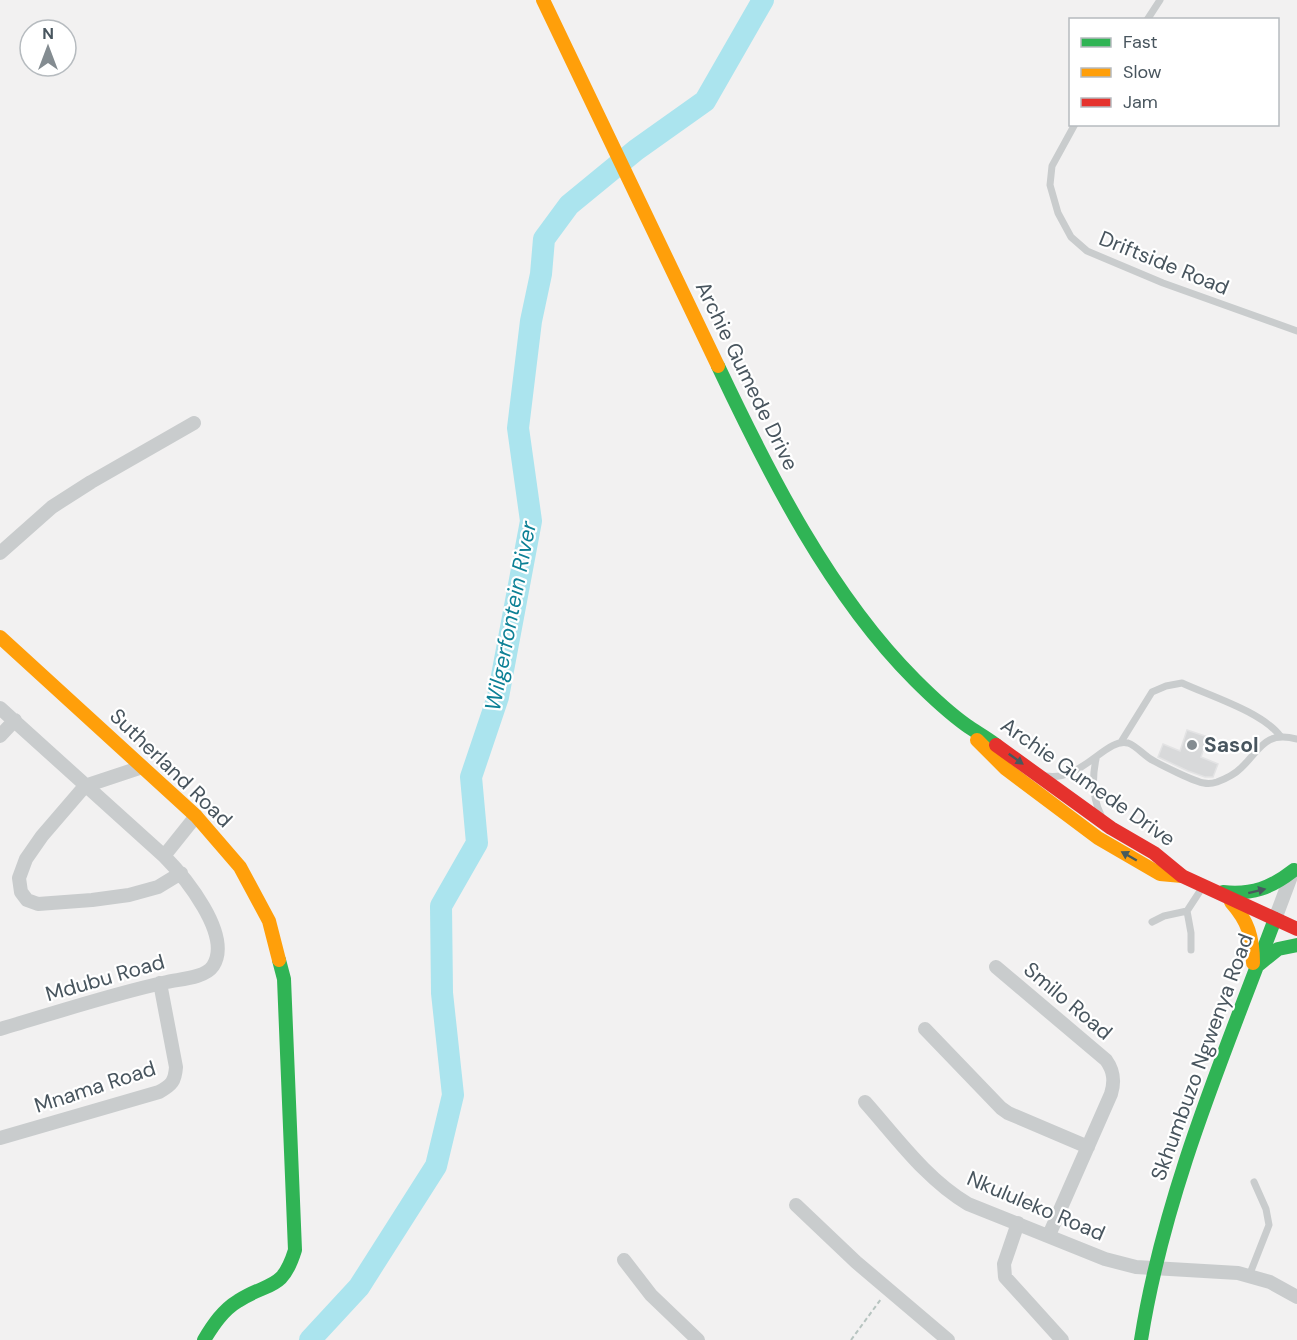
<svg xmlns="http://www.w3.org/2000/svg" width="1297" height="1340" viewBox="0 0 1297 1340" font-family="'DM Sans',sans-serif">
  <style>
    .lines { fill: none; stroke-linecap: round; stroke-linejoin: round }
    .river { stroke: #abe4ee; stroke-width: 22 }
    .building { fill: #d8d9da; stroke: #e3e3e4; stroke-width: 1.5 }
    .path { stroke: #b7c4c0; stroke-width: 2; stroke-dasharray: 4.5 3; stroke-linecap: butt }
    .lane { stroke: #c9cccd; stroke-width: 7 }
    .street { stroke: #c9cccd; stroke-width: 14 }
    .fast { stroke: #30b455; stroke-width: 14 }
    .slow { stroke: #ff9f0a; stroke-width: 14 }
    .jam { stroke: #e5322d; stroke-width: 14 }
    .oneway { fill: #475a5e }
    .poi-dot { fill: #848c91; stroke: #fff; stroke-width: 2 }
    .labels { text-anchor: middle; stroke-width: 4.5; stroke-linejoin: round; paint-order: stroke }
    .street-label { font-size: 21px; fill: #48555e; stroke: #fff }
    .poi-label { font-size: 21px; font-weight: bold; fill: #48555e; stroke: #fff; text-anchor: start }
    .water-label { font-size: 22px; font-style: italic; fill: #0d8196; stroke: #fff }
  </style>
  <rect width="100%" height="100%" fill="#f2f1f1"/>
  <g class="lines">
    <path class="river" d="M310,1340L359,1287L436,1166L453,1095L442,993L441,906L477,843L471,777L498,697L531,521L518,428L531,321L541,274L544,239L569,205L636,150L705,101L763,0"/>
  </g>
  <path class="building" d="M1187,730L1208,737L1201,757L1218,764L1213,777H1205L1188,771L1158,757L1163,744L1180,751Z"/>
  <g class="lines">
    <path class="path" d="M851,1340L881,1299"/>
    <path class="lane" d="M1147,20L1160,0
      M1075,124L1052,166L1050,185L1058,213L1071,237L1087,251L1163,283L1297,331
      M1121,742L1152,692L1166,686L1182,683C1210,696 1263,712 1281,737
      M1096,759C1092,778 1092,797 1101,815
      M1046,776C1082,782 1106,737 1128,743C1137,746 1145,757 1154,761C1163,766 1195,782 1204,783C1208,784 1214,783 1217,782C1225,779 1235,774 1241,768C1261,749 1264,731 1297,739
      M1187,911L1191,933V950
      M1152,922L1164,916L1187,911L1202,888
      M1249,1276L1269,1225L1266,1209L1254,1182"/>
    <path class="street" d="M0,553L52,507L91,482L194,423
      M0,708L164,856C184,876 233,935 213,966C205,978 180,979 167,982C111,994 55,1013 0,1029
      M0,736L15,720
      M142,767L85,786L42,836L26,859L19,878L21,892L27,900L38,904L92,900L129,895L158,887L181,873
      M164,856L196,816
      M1275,919L1293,871
      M996,967L1106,1060C1114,1071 1115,1081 1111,1094L1049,1235
      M925,1029L1001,1108L1008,1113L1088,1147
      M865,1102C897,1138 926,1179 968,1204L1105,1259L1136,1267L1238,1273L1270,1282L1297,1297
      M0,1138L159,1092C172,1085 175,1081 176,1067L160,983
      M796,1205L856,1262L948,1340
      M1018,1223L1004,1264L1005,1277L1062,1340
      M624,1260L651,1295L698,1340"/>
    <path class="fast" d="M718,366C769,474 830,595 915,680C931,696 948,712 966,725C976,732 987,738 996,745
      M1223,892C1252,895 1271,888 1294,870
      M1257,966L1278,949L1297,945
      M204,1340C213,1325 223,1310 238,1301C269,1281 282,1292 295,1250L284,979L279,960
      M1141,1340C1164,1194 1223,1057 1275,919"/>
    <path class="slow" d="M543,0L718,366
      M0,637L196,816L240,867L269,921L279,960
      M977,740L1006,769L1098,838L1160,874L1182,876
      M1231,902C1248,921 1253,937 1253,963"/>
    <path class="jam" d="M996,745L1111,828L1154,853L1182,876L1297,929"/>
  </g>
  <defs><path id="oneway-solid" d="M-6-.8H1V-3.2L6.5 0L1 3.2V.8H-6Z" transform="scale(1.5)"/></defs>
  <g class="oneway">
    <use href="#oneway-solid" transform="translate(1016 759) rotate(36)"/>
    <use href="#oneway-solid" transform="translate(1129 856) rotate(-150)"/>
    <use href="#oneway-solid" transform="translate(1257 891) rotate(-14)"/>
  </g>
  <circle class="poi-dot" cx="1192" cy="745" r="6"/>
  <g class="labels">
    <g class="street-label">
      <text transform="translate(1164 263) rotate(22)" y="7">Driftside Road</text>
      <text transform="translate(747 376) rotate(64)" y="7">Archie Gumede Drive</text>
      <text transform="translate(171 768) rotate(44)" y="7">Sutherland Road</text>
      <text transform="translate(1088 782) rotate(35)" y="7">Archie Gumede Drive</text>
      <text transform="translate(105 978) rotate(-16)" y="7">Mdubu Road</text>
      <text transform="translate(1068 1001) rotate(40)" y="7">Smilo Road</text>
      <text transform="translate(1202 1057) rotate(-70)" y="7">Skhumbuzo Ngwenya Road</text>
      <text transform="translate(95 1087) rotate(-18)" y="7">Mnama Road</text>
      <text transform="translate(1036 1206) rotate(23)" y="7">Nkululeko Road</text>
    </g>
    <g class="poi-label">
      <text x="1204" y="752">Sasol</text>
    </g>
    <g class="water-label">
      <text transform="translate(510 616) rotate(-79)" y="8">Wilgerfontein River</text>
    </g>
  </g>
  <rect x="1069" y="18" width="210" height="108" fill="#ffffff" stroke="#b6bbbf" stroke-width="1.5"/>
  <rect x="1081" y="38" width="30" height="9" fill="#30b455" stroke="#b6bbbf" stroke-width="1.5"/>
  <text x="1123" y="48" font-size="18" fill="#48555e">Fast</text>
  <rect x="1081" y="68" width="30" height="9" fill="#ff9f0a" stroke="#b6bbbf" stroke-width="1.5"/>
  <text x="1123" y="78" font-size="18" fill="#48555e">Slow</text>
  <rect x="1081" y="98" width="30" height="9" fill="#e5322d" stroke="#b6bbbf" stroke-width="1.5"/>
  <text x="1123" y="108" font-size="18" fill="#48555e">Jam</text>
  <g transform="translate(48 48)"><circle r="28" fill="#ffffff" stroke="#b6bbbf" stroke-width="1.5"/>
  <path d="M0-4.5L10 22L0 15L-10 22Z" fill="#848c91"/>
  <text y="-9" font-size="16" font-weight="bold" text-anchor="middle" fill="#48555e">N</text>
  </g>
</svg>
